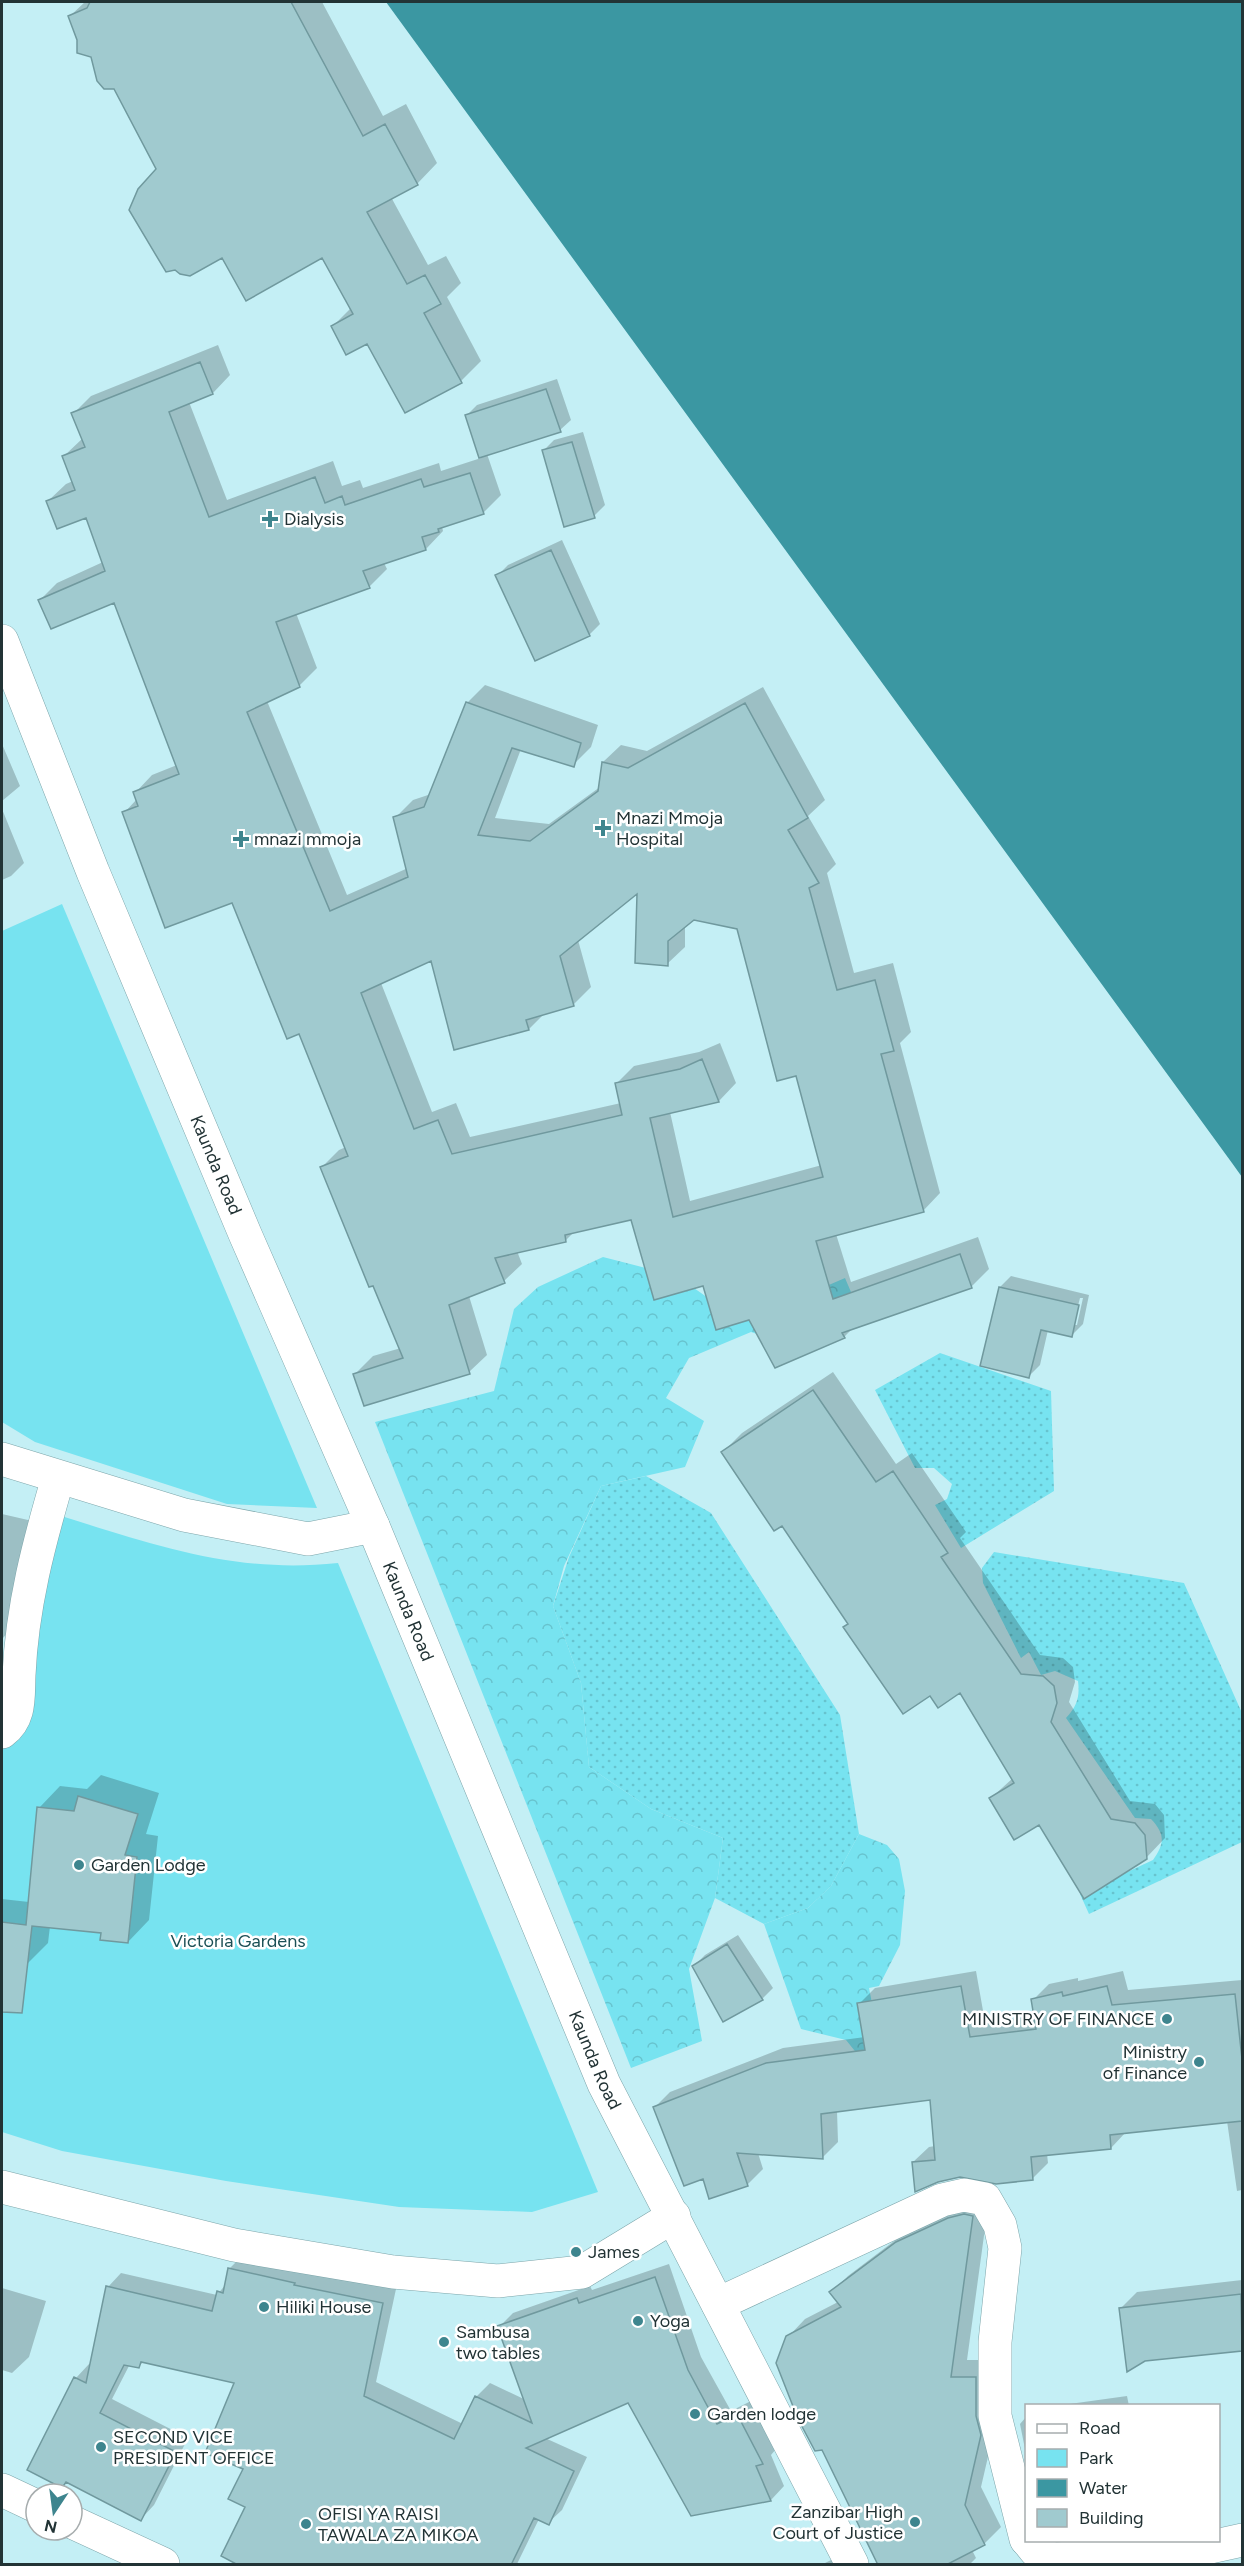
<svg xmlns="http://www.w3.org/2000/svg" width="1244" height="2566" viewBox="0 0 1244 2566" font-family="Figtree,sans-serif">
  <style>
    .grass { fill: url(#grass-dots) }
    .forest { fill: url(#forest-crowns) }
    .green { fill: #77e3f0 }
    .water { fill: #3b97a2 }
    .shadow { fill: #0003; fill-rule: evenodd }
    .building { fill: #a0cacf; stroke: #70999e; stroke-width: 1.5; fill-rule: evenodd }
    .lines { fill: none; stroke-linecap: round; stroke-linejoin: round }
    .minor-casing { stroke: #7ca5aa; stroke-width: 34 }
    .secondary-casing { stroke: #7ca5aa; stroke-width: 34 }
    .minor { stroke: #fff; stroke-width: 33 }
    .secondary { stroke: #fff; stroke-width: 33 }
    .poi-dot { fill: #3e858e; stroke: #fff; stroke-width: 2 }
    .labels { text-anchor: middle; stroke-width: 5; stroke-linejoin: round; paint-order: stroke }
    .poi-label { font-size: 18px; fill: #223335; stroke: #fff; text-anchor: start }
    .street-label { font-size: 18px; fill: #223335; stroke: #fff }
    .park-label { font-size: 18px; fill: #1c5056; stroke: #fff }
  </style>
  <defs>
    <pattern id="grass-dots" width="8" height="8" patternUnits="userSpaceOnUse" patternTransform="scale(1.5)"><rect width="8" height="8" fill="#77e3f0"/><path d="M2 2h.1M6 6h.1" fill="none" stroke="#67c3ce" stroke-width="1.8" stroke-linecap="round"/></pattern>
    <pattern id="forest-crowns" width="20" height="18" patternUnits="userSpaceOnUse" patternTransform="scale(1.5)"><rect width="20" height="18" fill="#77e3f0"/><path d="M2 6a3 3 0 1 1 6 0M12 15a3 3 0 1 1 6 0" fill="none" stroke="#67c3ce"/></pattern>
  </defs>
  <rect width="100%" height="100%" fill="#c4eff5"/>
  <path class="grass" d="M940,1353L1051,1391L1054,1491L961,1548L935,1505L947,1499L952,1484L934,1468H915L875,1390Z
    M646,1476L711,1513L840,1715L859,1834L831,1886L808,1908L764,1924L715,1898L723,1838L651,1809L589,1767L581,1683L553,1606L569,1557L601,1486Z
    M994,1552L1184,1583L1242,1713V1842L1089,1914L1080,1894L1153,1860C1165,1843 1165,1834 1151,1819L1135,1818L1066,1718C1077,1706 1080,1697 1078,1681L1055,1671L1041,1675L1029,1652L1021,1658L983,1583L982,1568Z"/>
  <path class="forest" d="M603,1257L677,1276L718,1305L787,1303L845,1278L854,1299L791,1345L751,1332L689,1358L666,1398L704,1421L685,1467L601,1486L564,1566L553,1606L581,1683L589,1767L651,1809L723,1838L715,1898L689,1969L702,2041L631,2068L375,1422L494,1391L514,1309L538,1287Z
    M859,1834L887,1845L899,1859L905,1891L900,1945L879,1986L869,1988L874,2013L871,2071L846,2040L801,2029L764,1924L808,1908L831,1886Z"/>
  <path class="green" d="M62,904L317,1508L227,1504L35,1442L2,1422V931Z
    M58,1515C155,1545 234,1574 338,1563L598,2192L532,2212L399,2207L226,2181L62,2151L2,2132V1681Z"/>
  <path class="water" d="M386,2H1242V1177L1232,1163Z"/>
  <path class="shadow" d="M85,2H322L383,116L406,104L437,163L417,184L391,197L428,265L446,256L461,283L447,297L481,361L461,381L333,326L351,308L323,256H222L157,170L115,88L79,40L70,16Z
    M218,345L230,375L213,393L189,402L227,500L333,461L342,486L360,480L363,488L439,463L441,471L481,458L466,416L477,405L557,379L571,420L560,430L487,454L501,495L483,513L442,527L443,531L426,549L384,563L387,569L369,587L296,613L317,668L299,686L267,701L347,895L408,868L395,818L413,800L431,794L467,703L485,685L598,725L591,747L573,765L521,749L495,818L549,824L600,787L603,762L621,745L647,751L763,687L825,800L808,816L836,864L827,873L854,973L893,963L911,1032L900,1043L940,1193L923,1211L836,1234L851,1282L978,1237L989,1269L971,1287L853,1328L844,1337L750,1319L705,1285L632,1218L575,1231L566,1240L517,1251L522,1264L504,1281L469,1296L487,1355L469,1372L355,1374L373,1356L401,1348L322,1167L339,1150L346,1147L299,1032L233,902L124,813L137,799L135,793L152,775L177,765L114,601L40,600L57,583L103,562L87,516L48,501L66,484L73,481L64,456L83,438L73,414L91,396ZM638,891L667,964L685,947V925L693,918L738,928L797,1074L822,1165L690,1201L670,1112L719,1101L736,1083L720,1043L699,1052L634,1066L616,1084L621,1103L470,1137L456,1103L432,1112L381,983L432,959L529,1029L545,1013L573,1005L591,987L578,940Z
    M583,432L605,505L594,516L543,451L554,440Z
    M562,540L600,624L590,634L535,659L497,576L508,565Z
    M2,744L20,786L2,801Z
    M2,809L24,863L11,876L2,880Z
    M1011,1276L1089,1295L1083,1324L1072,1335L1048,1330L1040,1365L1029,1376L1000,1287ZM1080,1298H1083L1077,1325H1073Z
    M833,1372L896,1464L912,1453L966,1532L960,1538L1040,1655L1063,1658L1073,1667L1075,1682L1069,1702L1130,1801L1155,1804L1164,1815L1165,1838L1146,1858L1040,1823L991,1798L1013,1778L961,1691L931,1694L845,1627L849,1623L782,1524L723,1452L742,1433Z
    M2,1514L41,1523L18,1622L2,1639Z
    M101,1775L159,1793L146,1834L158,1836L149,1920L128,1942L102,1932L50,1926L48,1943L27,1964L2,1962V1899L29,1902L39,1808L60,1786L87,1789Z
    M738,1935L773,1988L762,1999L724,2020L694,1966L705,1955Z
    M976,1971L985,2022L1035,2016L1033,2000L1049,1984L1078,1978V1981L1123,1971L1128,1990L1242,1980V2190L1237,2191L1227,2121L1126,2132L1111,2148L1047,2154L1048,2163L1033,2178L913,2162L929,2147L935,2146L931,2099L837,2111L838,2142L822,2158L758,2153L763,2169L747,2185L704,2177L655,2107L670,2092L783,2048L865,2037L859,2004L875,1988Z
    M989,2199L967,2360H992L997,2418L981,2487L1001,2527L984,2544L972,2550L976,2558L970,2564H880L788,2337L805,2319L838,2302L831,2293L848,2276L914,2226Z
    M243,2255L307,2271L396,2289L376,2382L463,2424L476,2397L490,2383L526,2400L499,2327L513,2313L590,2286L592,2290L669,2264L701,2357L731,2411L751,2401L776,2449L771,2455L784,2486L771,2500L691,2515L629,2401L545,2438L587,2457L562,2510L548,2523L539,2519L517,2564H241L247,2506L236,2382L144,2361L139,2366L130,2364L112,2399L188,2438L154,2505L141,2519L67,2481L29,2469L76,2378L89,2364L91,2365L108,2287L121,2273L217,2295L226,2284L230,2268Z
    M1242,2280V2349L1144,2360L1121,2308L1137,2292Z
    M2,2288L46,2301L29,2357L12,2373L2,2370Z
    M1127,2396L1129,2406H1055Z
    M1026,2417V2454L1020,2424Z
    M833,2559L836,2564H823Z"/>
  <path class="building" d="M90,2H291L363,136L385,124L418,185L367,212L407,284L425,275L441,304L424,313L462,383L405,413L367,344L346,355L331,326L353,314L322,258L246,301L222,258L190,276L180,274L175,270L166,272L129,210L138,189L156,169L114,89H104L97,81L91,57L77,53V40L68,16L87,8Z
    M200,362L213,394L169,412L209,517L315,477L325,503L342,496L345,505L421,479L424,487L470,473L484,514L438,529L439,532L422,537L426,550L363,571L370,588L276,622L300,687L247,712L330,911L408,877L393,817L424,807L466,702L581,743L574,767L512,748L478,835L530,841L598,791L602,762L628,768L745,703L808,818L788,830L819,883L809,888L837,990L875,980L894,1051L881,1054L924,1212L816,1241L833,1299L960,1254L972,1288L842,1333L845,1338L775,1368L749,1320L716,1330L703,1286L654,1300L631,1220L565,1235L566,1242L495,1258L505,1283L449,1305L470,1374L364,1406L353,1374L403,1358L373,1286L369,1287L320,1167L348,1156L299,1034L287,1039L232,903L165,928L122,812L138,806L133,792L179,774L114,603L51,629L38,600L105,571L86,518L57,529L46,501L75,490L62,456L85,447L71,413ZM637,894L635,963L668,966V941L694,920L737,929L777,1081L796,1076L823,1177L673,1217L650,1118L719,1102L702,1059L680,1069L615,1083L622,1115L452,1154L438,1120L414,1129L361,993L431,961L454,1050L529,1030L526,1020L574,1006L560,956Z
    M546,389L561,432L479,458L465,415Z
    M572,442L595,518L564,527L542,450Z
    M551,550L590,636L535,661L495,575Z
    M999,1287L1079,1305L1072,1337L1041,1330L1029,1378L980,1366Z
    M813,1390L876,1482L893,1471L948,1553L941,1557L1021,1674L1043,1676L1054,1686L1057,1703L1051,1722L1111,1819L1135,1823L1145,1835L1147,1859L1084,1899L1039,1825L1014,1840L989,1798L1014,1783L960,1693L938,1708L930,1696L903,1714L843,1627L848,1624L782,1526L774,1531L721,1452Z
    M78,1796L138,1814L125,1855L137,1857L128,1943L100,1940L101,1933L32,1926L22,2013L2,2012V1922L26,1925L37,1807L74,1811Z
    M727,1944L763,2000L723,2022L692,1966Z
    M961,1986L970,2037L1036,2029L1031,1999L1062,1992L1063,1996L1107,1986L1112,2005L1235,1994L1242,2059V2121L1110,2135L1111,2149L1031,2157L1033,2180L996,2184L960,2177L938,2182L915,2192L912,2162L935,2160L930,2100L821,2114L823,2159L737,2153L748,2186L709,2199L703,2179L684,2186L653,2107L766,2063L865,2050L857,2003Z
    M964,2214L973,2216L951,2377H976V2416L981,2435L965,2505L985,2545L946,2565H878L822,2450L815,2451L798,2419L776,2363L786,2336L841,2307L829,2292L896,2242L948,2218Z
    M228,2268L295,2283L294,2285L383,2303L364,2396L454,2439L475,2396L532,2423L497,2326L577,2298L579,2303L655,2277L688,2370L717,2424L737,2414L763,2464L756,2466L771,2501L691,2516L628,2403L526,2448L574,2471L549,2525L534,2518L511,2565H238L221,2556L245,2507L228,2499L243,2469L205,2453L234,2383L141,2362L139,2368L124,2365L100,2413L176,2452L141,2521L66,2482L62,2488L27,2470L74,2377L86,2383L106,2286L212,2311L217,2291L223,2293Z
    M1241,2294L1242,2351L1145,2361L1127,2372L1119,2308Z"/>
  <g class="lines">
    <g class="minor-casing">
      <g id="minor">
        <path id="s1" d="M2,641L93,872L245,1234L373,1526L604,2084L852,2564"/>
        <path d="M2,1459L184,1515L308,1539L373,1526"/>
        <path d="M2,1732C21,1718 18,1697 19,1675C22,1606 39,1543 58,1478"/>
        <path d="M2,2187L234,2245L393,2272L498,2281L582,2272L674,2216"/>
        <path d="M718,2304L942,2200L964,2195L985,2199L1000,2225L1005,2248L995,2342V2416L1026,2539"/>
        <path d="M1027,2540L1036,2551L1052,2559L1183,2553V2564"/>
        <path d="M1183,2553L1242,2540"/>
      </g>
    </g>
    <g class="secondary-casing">
      <path id="secondary" d="M2,2490L36,2506
        M72,2522L163,2564"/>
    </g>
    <use href="#minor" class="minor"/>
    <use href="#secondary" class="secondary"/>
  </g>
  <g class="poi-dot">
    <path d="M267 510h6v6h6v6h-6v6h-6v-6h-6v-6h6z"/>
    <path d="M600 819h6v6h6v6h-6v6h-6v-6h-6v-6h6z"/>
    <path d="M238 830h6v6h6v6h-6v6h-6v-6h-6v-6h6z"/>
    <circle cx="79" cy="1865" r="6"/>
    <circle cx="1167" cy="2019" r="6"/>
    <circle cx="1199" cy="2062" r="6"/>
    <circle cx="576" cy="2252" r="6"/>
    <circle cx="264" cy="2307" r="6"/>
    <circle cx="638" cy="2321" r="6"/>
    <circle cx="444" cy="2342" r="6"/>
    <circle cx="695" cy="2414" r="6"/>
    <circle cx="101" cy="2447" r="6"/>
    <circle cx="915" cy="2522" r="6"/>
    <circle cx="306" cy="2524" r="6"/>
  </g>
  <g class="labels">
    <g class="poi-label">
      <text x="284" y="525">Dialysis</text>
      <text x="616" y="824">Mnazi Mmoja<tspan x="616" dy="21">Hospital</tspan></text>
      <text x="254" y="845">mnazi mmoja</text>
      <text x="91" y="1871">Garden Lodge</text>
      <text x="1155" y="2025" text-anchor="end">MINISTRY OF FINANCE</text>
      <text x="1187" y="2058" text-anchor="end">Ministry<tspan x="1187" dy="21">of Finance</tspan></text>
      <text x="588" y="2258">James</text>
      <text x="276" y="2313">Hiliki House</text>
      <text x="650" y="2327">Yoga</text>
      <text x="456" y="2338">Sambusa<tspan x="456" dy="21">two tables</tspan></text>
      <text x="707" y="2420">Garden lodge</text>
      <text x="113" y="2443">SECOND VICE<tspan x="113" dy="21">PRESIDENT OFFICE</tspan></text>
      <text x="903" y="2518" text-anchor="end">Zanzibar High<tspan x="903" dy="21">Court of Justice</tspan></text>
      <text x="318" y="2520">OFISI YA RAISI<tspan x="318" dy="21">TAWALA ZA MIKOA</tspan></text>
    </g>
    <g class="street-label">
      <text dy="6" stroke="none"><textPath href="#s1" startOffset="566">Kaunda Road</textPath></text>
      <text dy="6" stroke="none"><textPath href="#s1" startOffset="1052">Kaunda Road</textPath></text>
      <text dy="6" stroke="none"><textPath href="#s1" startOffset="1538">Kaunda Road</textPath></text>
    </g>
    <g class="park-label">
      <text x="238" y="1947">Victoria Gardens</text>
    </g>
  </g>
  <rect width="1244" height="2566" fill="none" stroke="#223335" stroke-width="6"/>
  <rect x="1025" y="2404" width="195" height="138" fill="#ffffff" stroke="#a7adae" stroke-width="1.5"/>
  <rect x="1037" y="2424" width="30" height="9" fill="#ffffff" stroke="#a7adae" stroke-width="1.5"/>
  <text x="1079" y="2434" font-size="18" fill="#223335">Road</text>
  <rect x="1037" y="2449" width="30" height="18" fill="#77e3f0" stroke="#a7adae" stroke-width="1.5"/>
  <text x="1079" y="2464" font-size="18" fill="#223335">Park</text>
  <rect x="1037" y="2479" width="30" height="18" fill="#3b97a2" stroke="#a7adae" stroke-width="1.5"/>
  <text x="1079" y="2494" font-size="18" fill="#223335">Water</text>
  <rect x="1037" y="2509" width="30" height="18" fill="#a0cacf" stroke="#a7adae" stroke-width="1.5"/>
  <text x="1079" y="2524" font-size="18" fill="#223335">Building</text>
  <g transform="translate(54 2512) rotate(193)"><circle r="28" fill="#ffffff" stroke="#a7adae" stroke-width="1.5"/>
  <path d="M0-4.5L10 22L0 15L-10 22Z" fill="#3e858e"/>
  <text y="-9" font-size="16" font-weight="bold" text-anchor="middle" fill="#223335">N</text>
  </g>
</svg>
